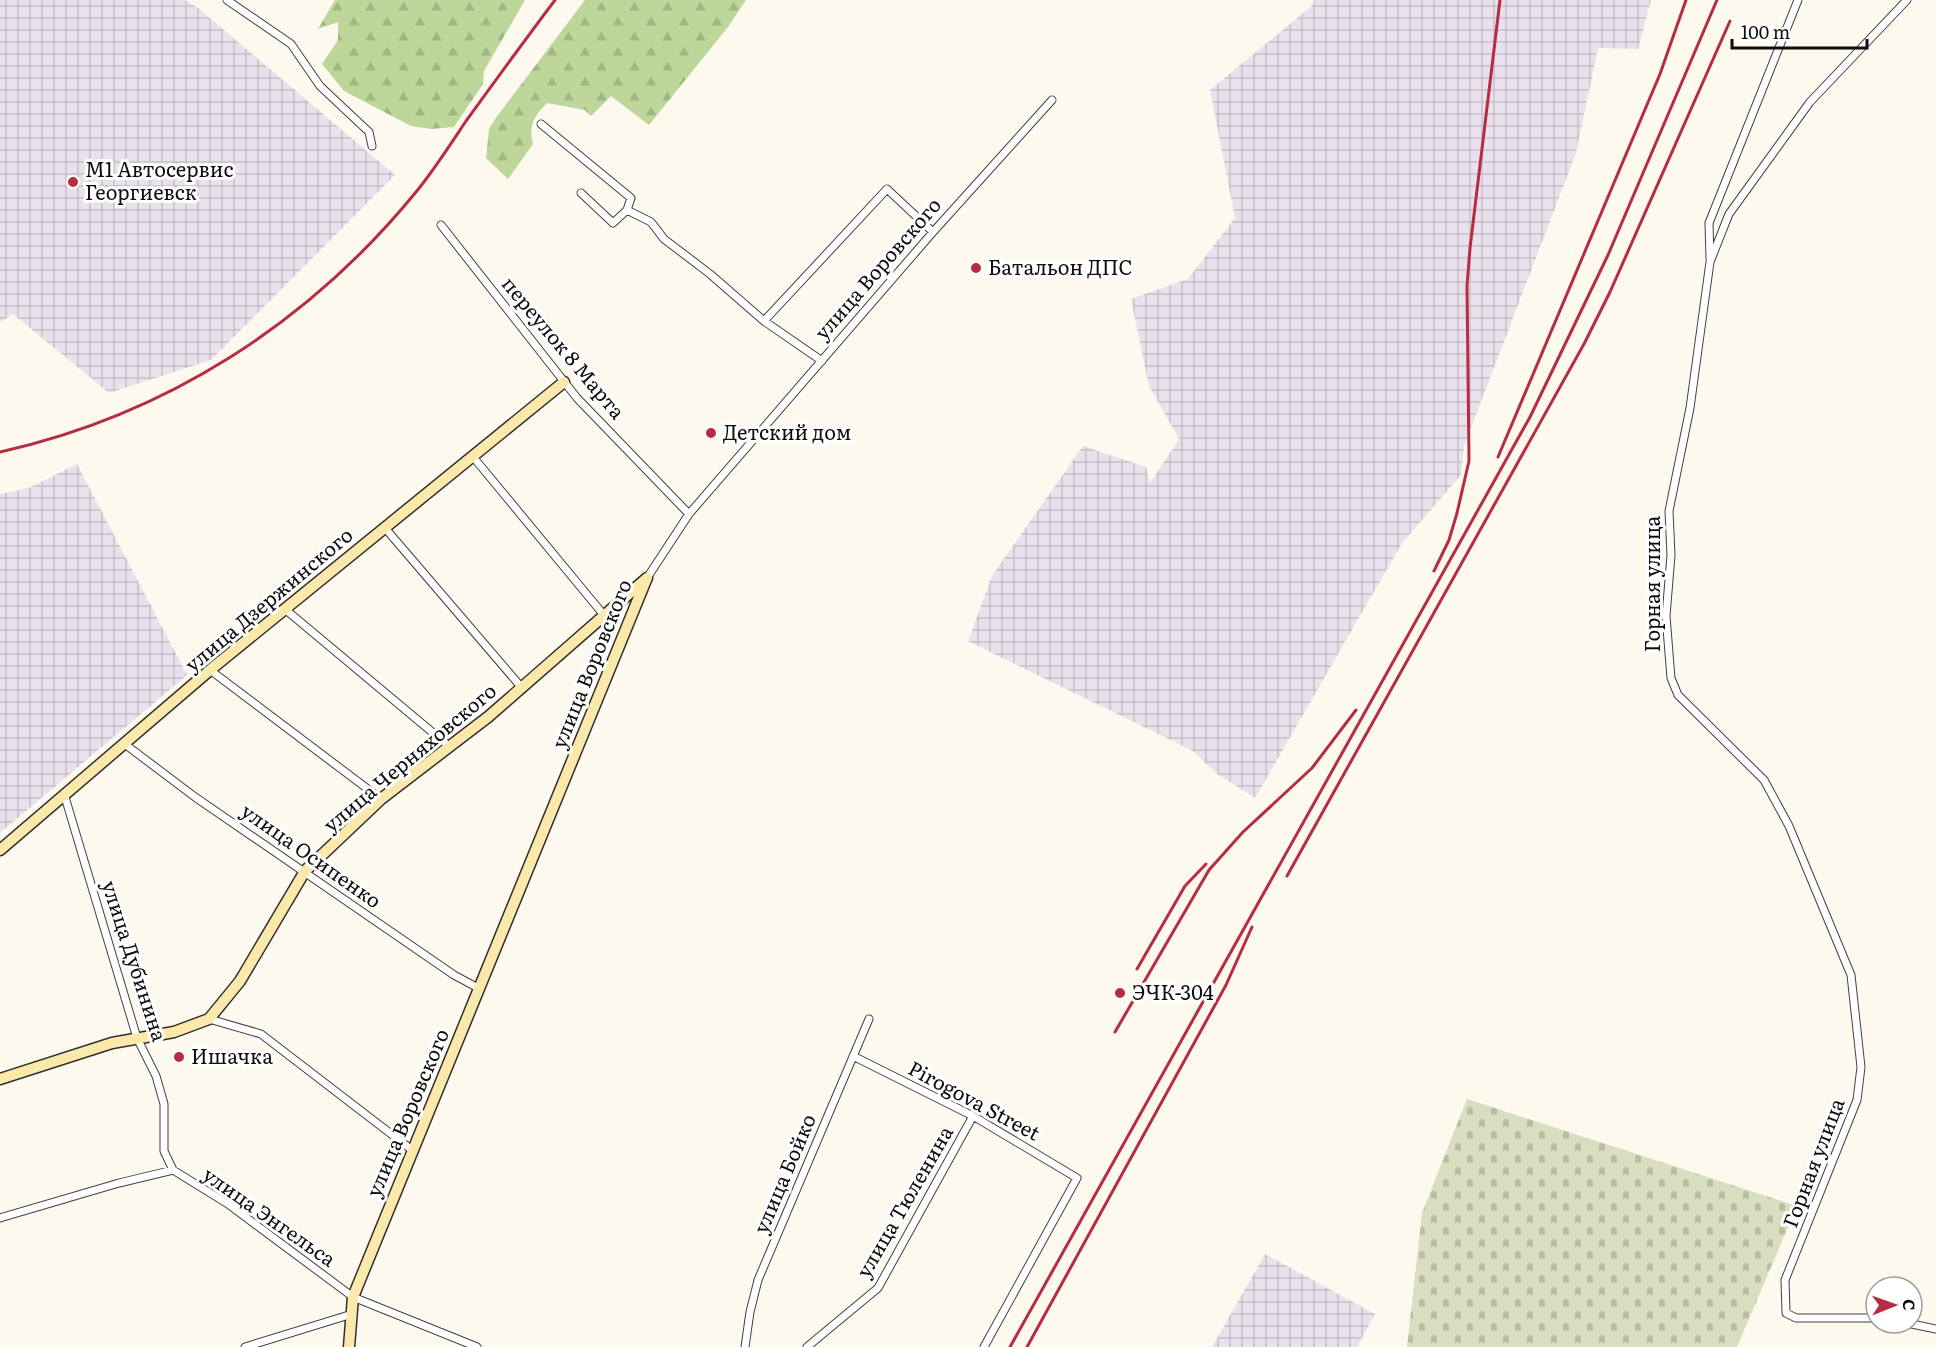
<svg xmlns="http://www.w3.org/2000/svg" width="1936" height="1347" viewBox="0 0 1936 1347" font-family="Literata,serif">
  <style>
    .industrial { fill: url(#industrial-grid) }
    .forest { fill: url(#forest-firs) }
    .cemetery { fill: url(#cemetery-stones) }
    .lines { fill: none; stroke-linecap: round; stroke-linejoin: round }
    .street-casing { stroke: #404040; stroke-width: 9 }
    .secondary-casing { stroke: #2f2f2f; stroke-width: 13 }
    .street { stroke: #fff; stroke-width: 7 }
    .secondary { stroke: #fbe9ac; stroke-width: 10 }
    .rail { stroke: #b62c42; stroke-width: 3 }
    .poi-dot { fill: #b62c42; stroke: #fff; stroke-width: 2 }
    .labels { text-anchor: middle; stroke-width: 6; stroke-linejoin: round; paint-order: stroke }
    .poi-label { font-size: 20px; fill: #0d0d0d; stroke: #fff; text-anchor: start }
    .street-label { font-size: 20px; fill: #0d0d0d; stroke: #fff }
  </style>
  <defs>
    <pattern id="industrial-grid" width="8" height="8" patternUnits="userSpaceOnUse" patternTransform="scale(1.5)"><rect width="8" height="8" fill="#e9e1eb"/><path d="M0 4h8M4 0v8" fill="none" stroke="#c7c0c8"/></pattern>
    <pattern id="forest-firs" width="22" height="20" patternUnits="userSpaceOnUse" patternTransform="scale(1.5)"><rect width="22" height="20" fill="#bcd799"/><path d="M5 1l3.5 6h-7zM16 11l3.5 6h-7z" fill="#a0b783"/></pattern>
    <pattern id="cemetery-stones" width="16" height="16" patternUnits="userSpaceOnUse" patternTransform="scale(1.5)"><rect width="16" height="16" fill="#d8dfc0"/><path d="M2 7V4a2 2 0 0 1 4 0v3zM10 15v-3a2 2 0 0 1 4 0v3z" fill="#b8bea4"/></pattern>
  </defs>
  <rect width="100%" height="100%" fill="#fef9ee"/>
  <path class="industrial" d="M0,0H185L198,8L395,175L211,360L109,393L13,314L0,322Z
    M1314,0H1651L1638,49L1598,48L1576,153L1464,446L1461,475L1402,543L1255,798L1216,773L1193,751L968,641L992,576L1083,446L1146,467L1150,483L1179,439L1149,386L1131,299L1188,279L1235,218L1210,90L1313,5Z
    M77,464L187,675L0,833V494L29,488Z
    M1265,1254L1375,1314L1357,1347H1212Z"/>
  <path class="forest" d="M335,0H525L484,71L483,84L454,127L431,129L411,126L344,91L322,64L338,40V22L318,29Z
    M585,0H746L728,27L649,125L611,96L591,116L585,110L547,103C534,116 528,126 533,144L508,179L486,158L489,129L495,119Z"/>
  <path class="cemetery" d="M1467,1099L1797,1206L1737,1347H1407L1422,1213Z"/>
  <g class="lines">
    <g class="street-casing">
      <path id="street" d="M227,0L291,44L320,86L369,132L372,146
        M541,124L631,198L627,210L651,222L664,239L710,274L764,321L822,361
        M581,193L613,223L627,210
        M441,225L577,398L689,514
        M1710,259L1709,223L1798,0
        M764,321L887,189L933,232
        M474,458L603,614
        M385,528L522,688
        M647,578L689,514L933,232L1052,100
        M286,610L450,747
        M210,670L381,799
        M126,745L195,797L454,975L480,989
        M65,797L137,1038L156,1076L164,1104V1151L173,1170
        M209,1019L261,1034L412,1150
        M853,1056L973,1116L1077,1178L984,1347
        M0,1218L119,1183L173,1170L228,1204L353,1297L477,1347
        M1876,1318H1796L1786,1313L1785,1280L1857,1100L1861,1067L1851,975L1789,826L1764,780L1678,695L1671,678L1666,616L1671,555L1669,511L1690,408L1710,262L1729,214L1810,102L1907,0
        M1907,1323L1936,1329
        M245,1347L349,1315
        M745,1347L750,1312L758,1280L869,1019
        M807,1347L878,1288L973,1116"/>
    </g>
    <g class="secondary-casing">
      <path id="secondary" d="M0,850L210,670L564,382
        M0,1079L112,1043L174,1032L209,1019L240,981L305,871L381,799L488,717L647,578
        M349,1347L353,1297L646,580"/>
    </g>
    <use href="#street" class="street"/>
    <use href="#secondary" class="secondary"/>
    <path class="rail" d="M0,452C166,415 309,323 416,192C434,170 450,145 466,121C495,81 525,40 555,0
      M1498,457L1660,74L1686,0
      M1434,571L1449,540L1457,513L1469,461L1467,286L1470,248L1500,0
      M1287,876L1584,344L1610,292L1730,21
      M1137,969L1185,886L1206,864
      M1115,1032L1209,870L1243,832L1312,768L1356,710
      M1010,1347L1530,417L1608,255L1717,0
      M1027,1347L1226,985L1252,927"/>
  </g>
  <g class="poi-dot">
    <circle cx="73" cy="182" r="6"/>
    <circle cx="976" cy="268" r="6"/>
    <circle cx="711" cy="433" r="6"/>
    <circle cx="1120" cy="993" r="6"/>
    <circle cx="179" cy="1057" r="6"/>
  </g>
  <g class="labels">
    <g class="poi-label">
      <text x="85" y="177">М1 Автосервис<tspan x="85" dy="23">Георгиевск</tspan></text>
      <text x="988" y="275">Батальон ДПС</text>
      <text x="723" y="440">Детский дом</text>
      <text x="1132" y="1000">ЭЧК-304</text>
      <text x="191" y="1064">Ишачка</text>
    </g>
    <g class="street-label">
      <text transform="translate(878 269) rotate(-49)" y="7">улица Воровского</text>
      <text transform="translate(563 348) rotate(50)" y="7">переулок 8 Марта</text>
      <text transform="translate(1653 584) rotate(-90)" y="7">Горная улица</text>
      <text transform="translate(269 600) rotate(-40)" y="7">улица Дзержинского</text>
      <text transform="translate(592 664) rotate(-68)" y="7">улица Воровского</text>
      <text transform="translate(410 758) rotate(-40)" y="7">улица Черняховского</text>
      <text transform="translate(311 856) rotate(35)" y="7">улица Осипенко</text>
      <text transform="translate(134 961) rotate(72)" y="7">улица Дубинина</text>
      <text transform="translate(974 1101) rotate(28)" y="7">Pirogova Street</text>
      <text transform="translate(408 1113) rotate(-67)" y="7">улица Воровского</text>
      <text transform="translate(1814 1163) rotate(-69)" y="7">Горная улица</text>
      <text transform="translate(785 1174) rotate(-67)" y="7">улица Бойко</text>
      <text transform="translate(905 1202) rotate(-60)" y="7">улица Тюленина</text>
      <text transform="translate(269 1217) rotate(35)" y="7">улица Энгельса</text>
    </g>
  </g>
  <g transform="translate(1894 1305) rotate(89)"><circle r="28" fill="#ffffff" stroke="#9e9e9e" stroke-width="1.5"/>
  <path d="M0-4.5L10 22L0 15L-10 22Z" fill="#b62c42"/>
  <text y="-9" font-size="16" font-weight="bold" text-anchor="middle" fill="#0d0d0d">С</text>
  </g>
  <path d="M1732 39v9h135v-9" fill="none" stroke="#0d0d0d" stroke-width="3"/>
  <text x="1741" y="39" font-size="18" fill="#0d0d0d" stroke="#ffffff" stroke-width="4.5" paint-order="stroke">100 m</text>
</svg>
